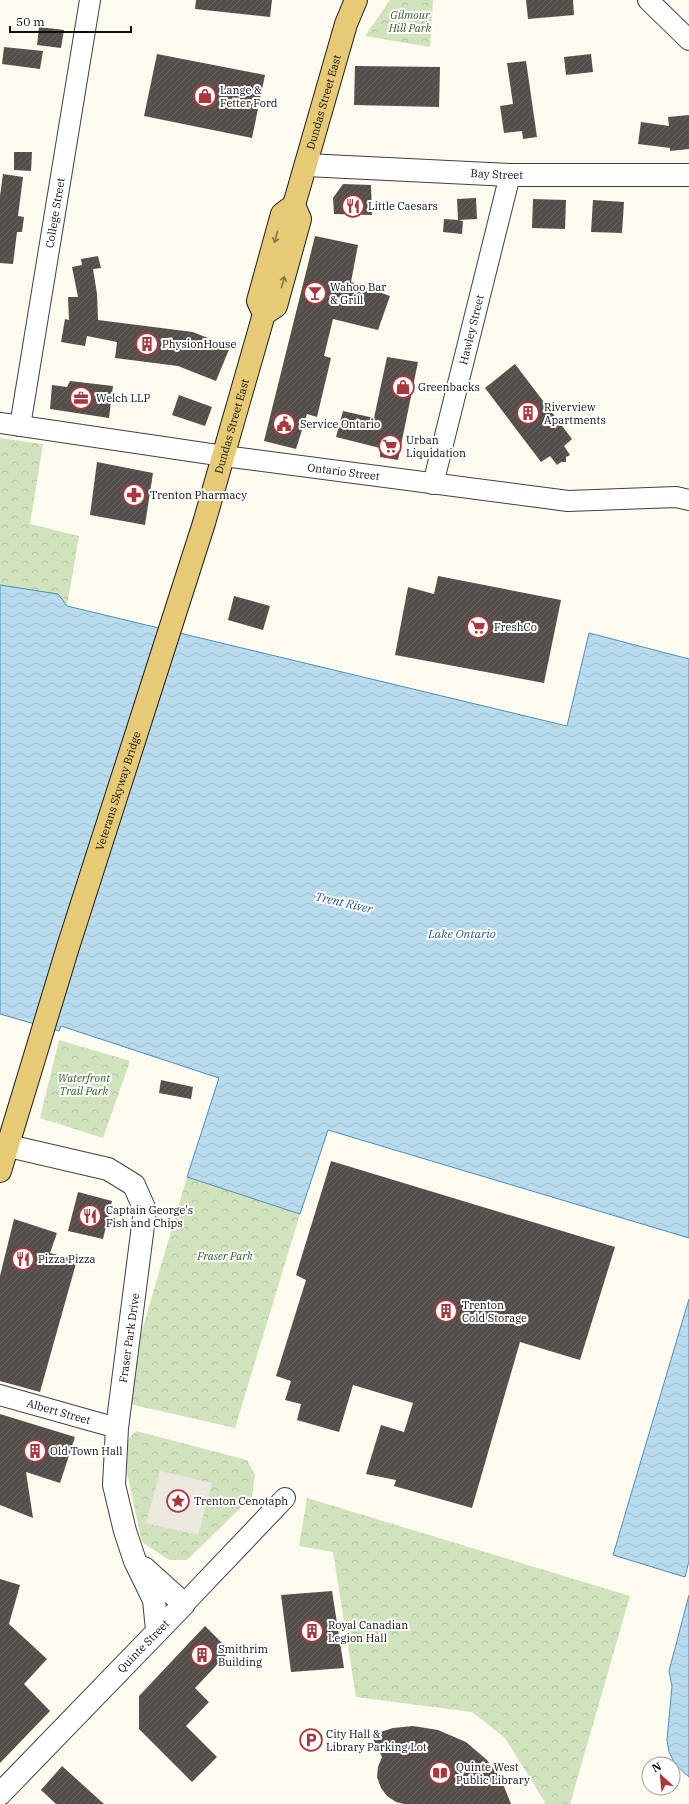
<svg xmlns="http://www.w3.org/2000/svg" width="689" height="1804" viewBox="0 0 689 1804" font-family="'IBM Plex Serif',serif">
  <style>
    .park { fill: url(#park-crowns) }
    .plaza { fill: #ece8de }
    .water { fill: url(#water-waves); stroke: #4a8fbc }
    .building { fill: url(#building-hatch) }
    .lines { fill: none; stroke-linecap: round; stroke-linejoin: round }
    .minor-casing { stroke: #404040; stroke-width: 22 }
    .tertiary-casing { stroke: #404040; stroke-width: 24 }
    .primary-casing { stroke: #1e1e1e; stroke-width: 24 }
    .minor { stroke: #fff; stroke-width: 20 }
    .tertiary { stroke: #fff; stroke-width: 22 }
    .primary { stroke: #e7ca75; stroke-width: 22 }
    .oneway { stroke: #857546 }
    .labels { text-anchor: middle; stroke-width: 4; stroke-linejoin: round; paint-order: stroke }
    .park-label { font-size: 11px; font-style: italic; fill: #315c26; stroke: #fff }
    .poi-label { font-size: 11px; fill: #0d0d0d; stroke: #fff; text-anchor: start }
    .street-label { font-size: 11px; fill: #0d0d0d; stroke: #fff }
    .water-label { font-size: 12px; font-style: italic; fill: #26618e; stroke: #fff }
  </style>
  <defs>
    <pattern id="park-crowns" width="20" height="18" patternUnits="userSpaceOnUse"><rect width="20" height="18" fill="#d1e3bc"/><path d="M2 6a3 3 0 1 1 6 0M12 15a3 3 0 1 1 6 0" fill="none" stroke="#b2c2a0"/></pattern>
    <pattern id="water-waves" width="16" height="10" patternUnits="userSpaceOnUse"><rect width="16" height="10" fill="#b9dbee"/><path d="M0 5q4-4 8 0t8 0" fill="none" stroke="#9ebbcb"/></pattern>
    <pattern id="building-hatch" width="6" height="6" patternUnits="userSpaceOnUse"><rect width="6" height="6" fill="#544e4b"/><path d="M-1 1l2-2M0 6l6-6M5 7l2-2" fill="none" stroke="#686360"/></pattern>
  </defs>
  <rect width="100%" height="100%" fill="#fdfaef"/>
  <path class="park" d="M390,0H433L430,47L365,36Z
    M0,438L43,444L30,524L79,536L67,606L58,594L0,585Z
    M59,1040L130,1061L103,1138L40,1118Z
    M187,1177L300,1214L235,1428L121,1402Z
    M136,1431L247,1460L255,1475L252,1497L187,1560H169L142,1542L127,1473L128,1440Z
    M307,1498L630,1596L570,1804H546L505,1738L472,1712L356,1697L333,1552L299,1546Z"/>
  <path class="plaza" d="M160,1471L212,1483L198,1535L146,1523Z"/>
  <path class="water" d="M0,585L58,594L67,606L567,726L589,633L689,659V1238L328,1130L300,1214L187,1177L219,1078L61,1026L59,1031L0,1014Z
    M689,1299V1561L685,1577L613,1555Z
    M689,1595V1777L675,1764L669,1752L667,1740L672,1686L669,1671Z"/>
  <path class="building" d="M196,0H272L270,17L195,9Z
    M526,0H573L574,15L528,19Z
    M39,27L64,30L61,48L37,45Z
    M4,47L43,51L40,69L2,64Z
    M157,54L265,75L252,138L144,116Z
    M591,54L593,72L566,75L564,57Z
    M526,61L537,137L523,139L522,131L504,133L500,106L513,104L507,63Z
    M355,66L440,67L439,107L354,105Z
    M689,115V149L670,151V148L638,144L641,122L669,126L668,117Z
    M14,152H32L31,171L14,170Z
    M3,174L23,177L18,216L24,217L22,232H17L13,264L0,263V196Z
    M343,184L371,185L372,215L334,214L333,198Z
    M476,198L477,219L458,220L463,221L462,234L443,232L444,219L458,220L457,199Z
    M533,199L566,200L565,229L532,228Z
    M593,200L624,202L622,233L591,232Z
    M315,236L358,245L351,282L390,296L378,330L333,319L324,356L331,358L317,417L307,414L296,449L264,441Z
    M98,256L101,268L93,269L97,294L98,320L193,332L230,347L216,381L178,366L115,358L117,342L87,336L85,346L61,342L65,319L69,320L68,297H78L72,267L82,265L81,259Z
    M387,357L418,362L398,460L380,457V448L336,437L343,411L374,418Z
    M515,364L572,439L564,446L570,455L566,457V462H561L557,465L550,456L541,462L485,388Z
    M70,381L113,386L109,418L50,409L52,385L67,387Z
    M179,395L212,407L205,426L172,415Z
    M97,462L153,473L145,525L90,515Z
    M438,576L561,600L544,683L395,655L408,587L434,594Z
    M234,596L270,606L263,630L228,620Z
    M161,1080L193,1087L191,1099L159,1093Z
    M331,1161L615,1247L580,1360L520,1342L472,1508L394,1486L396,1480L366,1474L381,1425L404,1432L413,1403L353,1385L339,1432L297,1420L301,1404L285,1400L291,1381L276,1376L306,1280L296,1275Z
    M78,1192L112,1201L103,1239L68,1231Z
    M14,1219L57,1233L50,1253L77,1260L40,1392L0,1381V1276Z
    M0,1414L75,1437L60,1483L26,1472L33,1518L0,1505Z
    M0,1579L20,1585L9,1624L47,1659L24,1684L50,1711L0,1763Z
    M332,1591L344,1668L291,1672L281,1595Z
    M205,1626L230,1651L195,1688L209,1702L186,1726L217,1757L192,1782L139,1729V1696Z
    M413,1726L438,1730L466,1742L487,1760L501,1779L511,1804H404L396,1802L387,1796L381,1788L377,1777L378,1767L382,1757L371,1735L393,1728Z
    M62,1766L104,1804H56L41,1790Z"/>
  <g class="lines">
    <g class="minor-casing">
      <g id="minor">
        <path d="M648,0L689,40"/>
        <path id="s1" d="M0,423L224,456L568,501L676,497L689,500"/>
        <path id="s2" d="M20,426L90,0"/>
        <path id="s3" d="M433,484L510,175"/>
        <path id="s4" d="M0,1395L117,1428"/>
        <path d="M184,1604L285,1498"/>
      </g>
    </g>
    <g class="tertiary-casing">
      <g id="tertiary">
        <path id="s5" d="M306,165L510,175H689"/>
        <path d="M0,1144L108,1169L134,1185L145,1210L117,1428L114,1485L125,1531L135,1561L154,1600L157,1630"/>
        <path id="s6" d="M0,1794L184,1604L144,1568"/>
      </g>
    </g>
    <g class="primary-casing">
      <g id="primary">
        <path id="s7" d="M264,314L276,306L300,219L294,205L346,24L356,0"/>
        <path id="s8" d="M0,1171L68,947L204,523L264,314L258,301L282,214L294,205"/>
      </g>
    </g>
    <use href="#minor" class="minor"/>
    <use href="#tertiary" class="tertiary"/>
    <use href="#primary" class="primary"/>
  </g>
  <defs><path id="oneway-shaft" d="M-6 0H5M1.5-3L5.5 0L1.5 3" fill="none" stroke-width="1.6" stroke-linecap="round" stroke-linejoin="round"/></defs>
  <g class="oneway">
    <use href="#oneway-shaft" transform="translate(276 237) rotate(105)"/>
    <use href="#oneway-shaft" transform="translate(283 282) rotate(-75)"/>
  </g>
  <defs>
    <g id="shop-ring" transform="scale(1.15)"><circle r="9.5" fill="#fff" stroke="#ab373d" stroke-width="1.5"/><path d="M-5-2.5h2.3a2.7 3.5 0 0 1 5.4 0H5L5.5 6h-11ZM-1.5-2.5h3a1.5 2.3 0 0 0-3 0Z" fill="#ab373d"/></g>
    <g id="restaurant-ring" transform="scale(1.15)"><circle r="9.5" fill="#fff" stroke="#ab373d" stroke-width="1.5"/><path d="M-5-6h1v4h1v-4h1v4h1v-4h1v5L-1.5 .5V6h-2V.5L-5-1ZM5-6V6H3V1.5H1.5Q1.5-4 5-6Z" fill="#ab373d"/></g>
    <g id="bar-ring" transform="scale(1.15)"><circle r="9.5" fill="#fff" stroke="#ab373d" stroke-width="1.5"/><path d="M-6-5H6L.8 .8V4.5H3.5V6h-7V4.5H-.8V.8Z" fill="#ab373d"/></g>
    <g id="building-ring" transform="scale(1.15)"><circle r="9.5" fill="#fff" stroke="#ab373d" stroke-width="1.5"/><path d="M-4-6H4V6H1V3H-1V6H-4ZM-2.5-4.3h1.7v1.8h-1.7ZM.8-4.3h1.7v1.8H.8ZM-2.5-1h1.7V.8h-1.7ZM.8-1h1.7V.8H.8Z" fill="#ab373d"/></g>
    <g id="office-ring" transform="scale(1.15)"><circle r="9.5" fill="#fff" stroke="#ab373d" stroke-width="1.5"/><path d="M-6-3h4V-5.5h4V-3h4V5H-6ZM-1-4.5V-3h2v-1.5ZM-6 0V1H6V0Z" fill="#ab373d"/></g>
    <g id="civic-ring" transform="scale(1.15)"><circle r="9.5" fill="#fff" stroke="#ab373d" stroke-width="1.5"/><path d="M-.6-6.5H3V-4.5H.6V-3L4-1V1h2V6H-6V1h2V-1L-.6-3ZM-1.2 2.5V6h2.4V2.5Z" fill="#ab373d"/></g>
    <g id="supermarket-ring" transform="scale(1.15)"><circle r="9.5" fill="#fff" stroke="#ab373d" stroke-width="1.5"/><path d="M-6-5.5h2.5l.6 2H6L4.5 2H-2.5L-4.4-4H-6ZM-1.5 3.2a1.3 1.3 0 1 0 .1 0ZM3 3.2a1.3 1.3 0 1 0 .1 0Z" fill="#ab373d"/></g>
    <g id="pharmacy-ring" transform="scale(1.15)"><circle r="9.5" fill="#fff" stroke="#ab373d" stroke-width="1.5"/><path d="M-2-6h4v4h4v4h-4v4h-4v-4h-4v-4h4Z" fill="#ab373d"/></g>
    <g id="sight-ring" transform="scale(1.15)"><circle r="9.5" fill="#fff" stroke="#ab373d" stroke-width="1.5"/><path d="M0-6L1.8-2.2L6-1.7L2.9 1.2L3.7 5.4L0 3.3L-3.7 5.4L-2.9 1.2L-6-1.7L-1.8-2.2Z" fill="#ab373d"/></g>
    <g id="parking-ring" transform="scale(1.15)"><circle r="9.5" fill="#fff" stroke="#ab373d" stroke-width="1.5"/><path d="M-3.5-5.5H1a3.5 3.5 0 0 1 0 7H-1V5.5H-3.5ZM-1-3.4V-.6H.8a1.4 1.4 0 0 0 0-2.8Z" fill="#ab373d"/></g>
    <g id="library-ring" transform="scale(1.15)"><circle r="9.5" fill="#fff" stroke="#ab373d" stroke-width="1.5"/><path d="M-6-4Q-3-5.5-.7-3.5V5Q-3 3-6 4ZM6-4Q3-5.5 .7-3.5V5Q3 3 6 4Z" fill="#ab373d"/></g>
  </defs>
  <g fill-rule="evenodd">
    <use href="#shop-ring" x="205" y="96"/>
    <use href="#restaurant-ring" x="353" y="206"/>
    <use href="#bar-ring" x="315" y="293"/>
    <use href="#building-ring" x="147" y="344"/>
    <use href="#shop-ring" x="403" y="387"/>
    <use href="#office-ring" x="81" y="398"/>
    <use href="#building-ring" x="528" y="413"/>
    <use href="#civic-ring" x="284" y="424"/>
    <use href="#supermarket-ring" x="390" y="446"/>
    <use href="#pharmacy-ring" x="134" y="495"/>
    <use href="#supermarket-ring" x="478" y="627"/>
    <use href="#restaurant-ring" x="90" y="1216"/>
    <use href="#restaurant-ring" x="23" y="1259"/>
    <use href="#building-ring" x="446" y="1311"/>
    <use href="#building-ring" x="35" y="1451"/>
    <use href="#sight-ring" x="178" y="1501"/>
    <use href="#building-ring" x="312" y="1631"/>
    <use href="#building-ring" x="202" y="1655"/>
    <use href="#parking-ring" x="311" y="1740"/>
    <use href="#library-ring" x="440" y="1773"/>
  </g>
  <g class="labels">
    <g class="park-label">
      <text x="410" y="19">Gilmour<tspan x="410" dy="13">Hill Park</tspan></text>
      <text x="84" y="1082">Waterfront<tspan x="84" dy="13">Trail Park</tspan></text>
      <text x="225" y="1260">Fraser Park</text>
    </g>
    <g class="poi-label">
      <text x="220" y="94">Lange &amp;<tspan x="220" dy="13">Fetter Ford</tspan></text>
      <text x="368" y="210">Little Caesars</text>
      <text x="330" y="291">Wahoo Bar<tspan x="330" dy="13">&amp; Grill</tspan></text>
      <text x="162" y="348">PhysionHouse</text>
      <text x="418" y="391">Greenbacks</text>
      <text x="96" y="402">Welch LLP</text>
      <text x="544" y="411">Riverview<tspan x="544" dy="13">Apartments</tspan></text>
      <text x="300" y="428">Service Ontario</text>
      <text x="406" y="444">Urban<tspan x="406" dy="13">Liquidation</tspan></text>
      <text x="150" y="499">Trenton Pharmacy</text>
      <text x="494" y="631">FreshCo</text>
      <text x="106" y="1214">Captain George's<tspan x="106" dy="13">Fish and Chips</tspan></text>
      <text x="38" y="1263">Pizza Pizza</text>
      <text x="462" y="1309">Trenton<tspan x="462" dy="13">Cold Storage</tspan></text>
      <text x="50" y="1455">Old Town Hall</text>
      <text x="194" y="1505">Trenton Cenotaph</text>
      <text x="328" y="1629">Royal Canadian<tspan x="328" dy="13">Legion Hall</tspan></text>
      <text x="218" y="1653">Smithrim<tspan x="218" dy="13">Building</tspan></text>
      <text x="326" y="1738">City Hall &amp;<tspan x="326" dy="13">Library Parking Lot</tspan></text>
      <text x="456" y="1771">Quinte West<tspan x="456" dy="13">Public Library</tspan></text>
    </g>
    <g class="street-label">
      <text dy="4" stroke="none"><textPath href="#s7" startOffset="227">Dundas Street East</textPath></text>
      <text dy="4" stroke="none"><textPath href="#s5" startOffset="191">Bay Street</textPath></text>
      <text dy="4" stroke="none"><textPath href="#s2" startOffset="216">College Street</textPath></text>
      <text dy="4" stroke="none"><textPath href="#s3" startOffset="159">Hawley Street</textPath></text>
      <text dy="4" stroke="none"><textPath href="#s8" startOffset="780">Dundas Street East</textPath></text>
      <text dy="4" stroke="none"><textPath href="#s1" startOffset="347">Ontario Street</textPath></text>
      <text dy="4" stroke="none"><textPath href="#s8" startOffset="398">Veterans Skyway Bridge</textPath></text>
      <text transform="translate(129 1338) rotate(-82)" y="4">Fraser Park Drive</text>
      <text dy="4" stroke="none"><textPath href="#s4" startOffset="61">Albert Street</textPath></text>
      <text dy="4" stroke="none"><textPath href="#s6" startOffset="206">Quinte Street</textPath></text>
    </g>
    <g class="water-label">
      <text transform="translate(344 903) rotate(13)" y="4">Trent River</text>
      <text x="462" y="938">Lake Ontario</text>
    </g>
  </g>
  <g transform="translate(661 1776) rotate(333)"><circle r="19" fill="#ffffff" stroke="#9e9e9e"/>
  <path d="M0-3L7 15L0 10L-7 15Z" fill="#ab373d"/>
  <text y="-6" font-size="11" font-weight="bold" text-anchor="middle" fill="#0d0d0d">N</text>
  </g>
  <path d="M10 26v6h121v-6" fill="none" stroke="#0d0d0d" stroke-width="2"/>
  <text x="16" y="26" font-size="12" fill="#0d0d0d" stroke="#ffffff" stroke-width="3" paint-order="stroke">50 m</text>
</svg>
